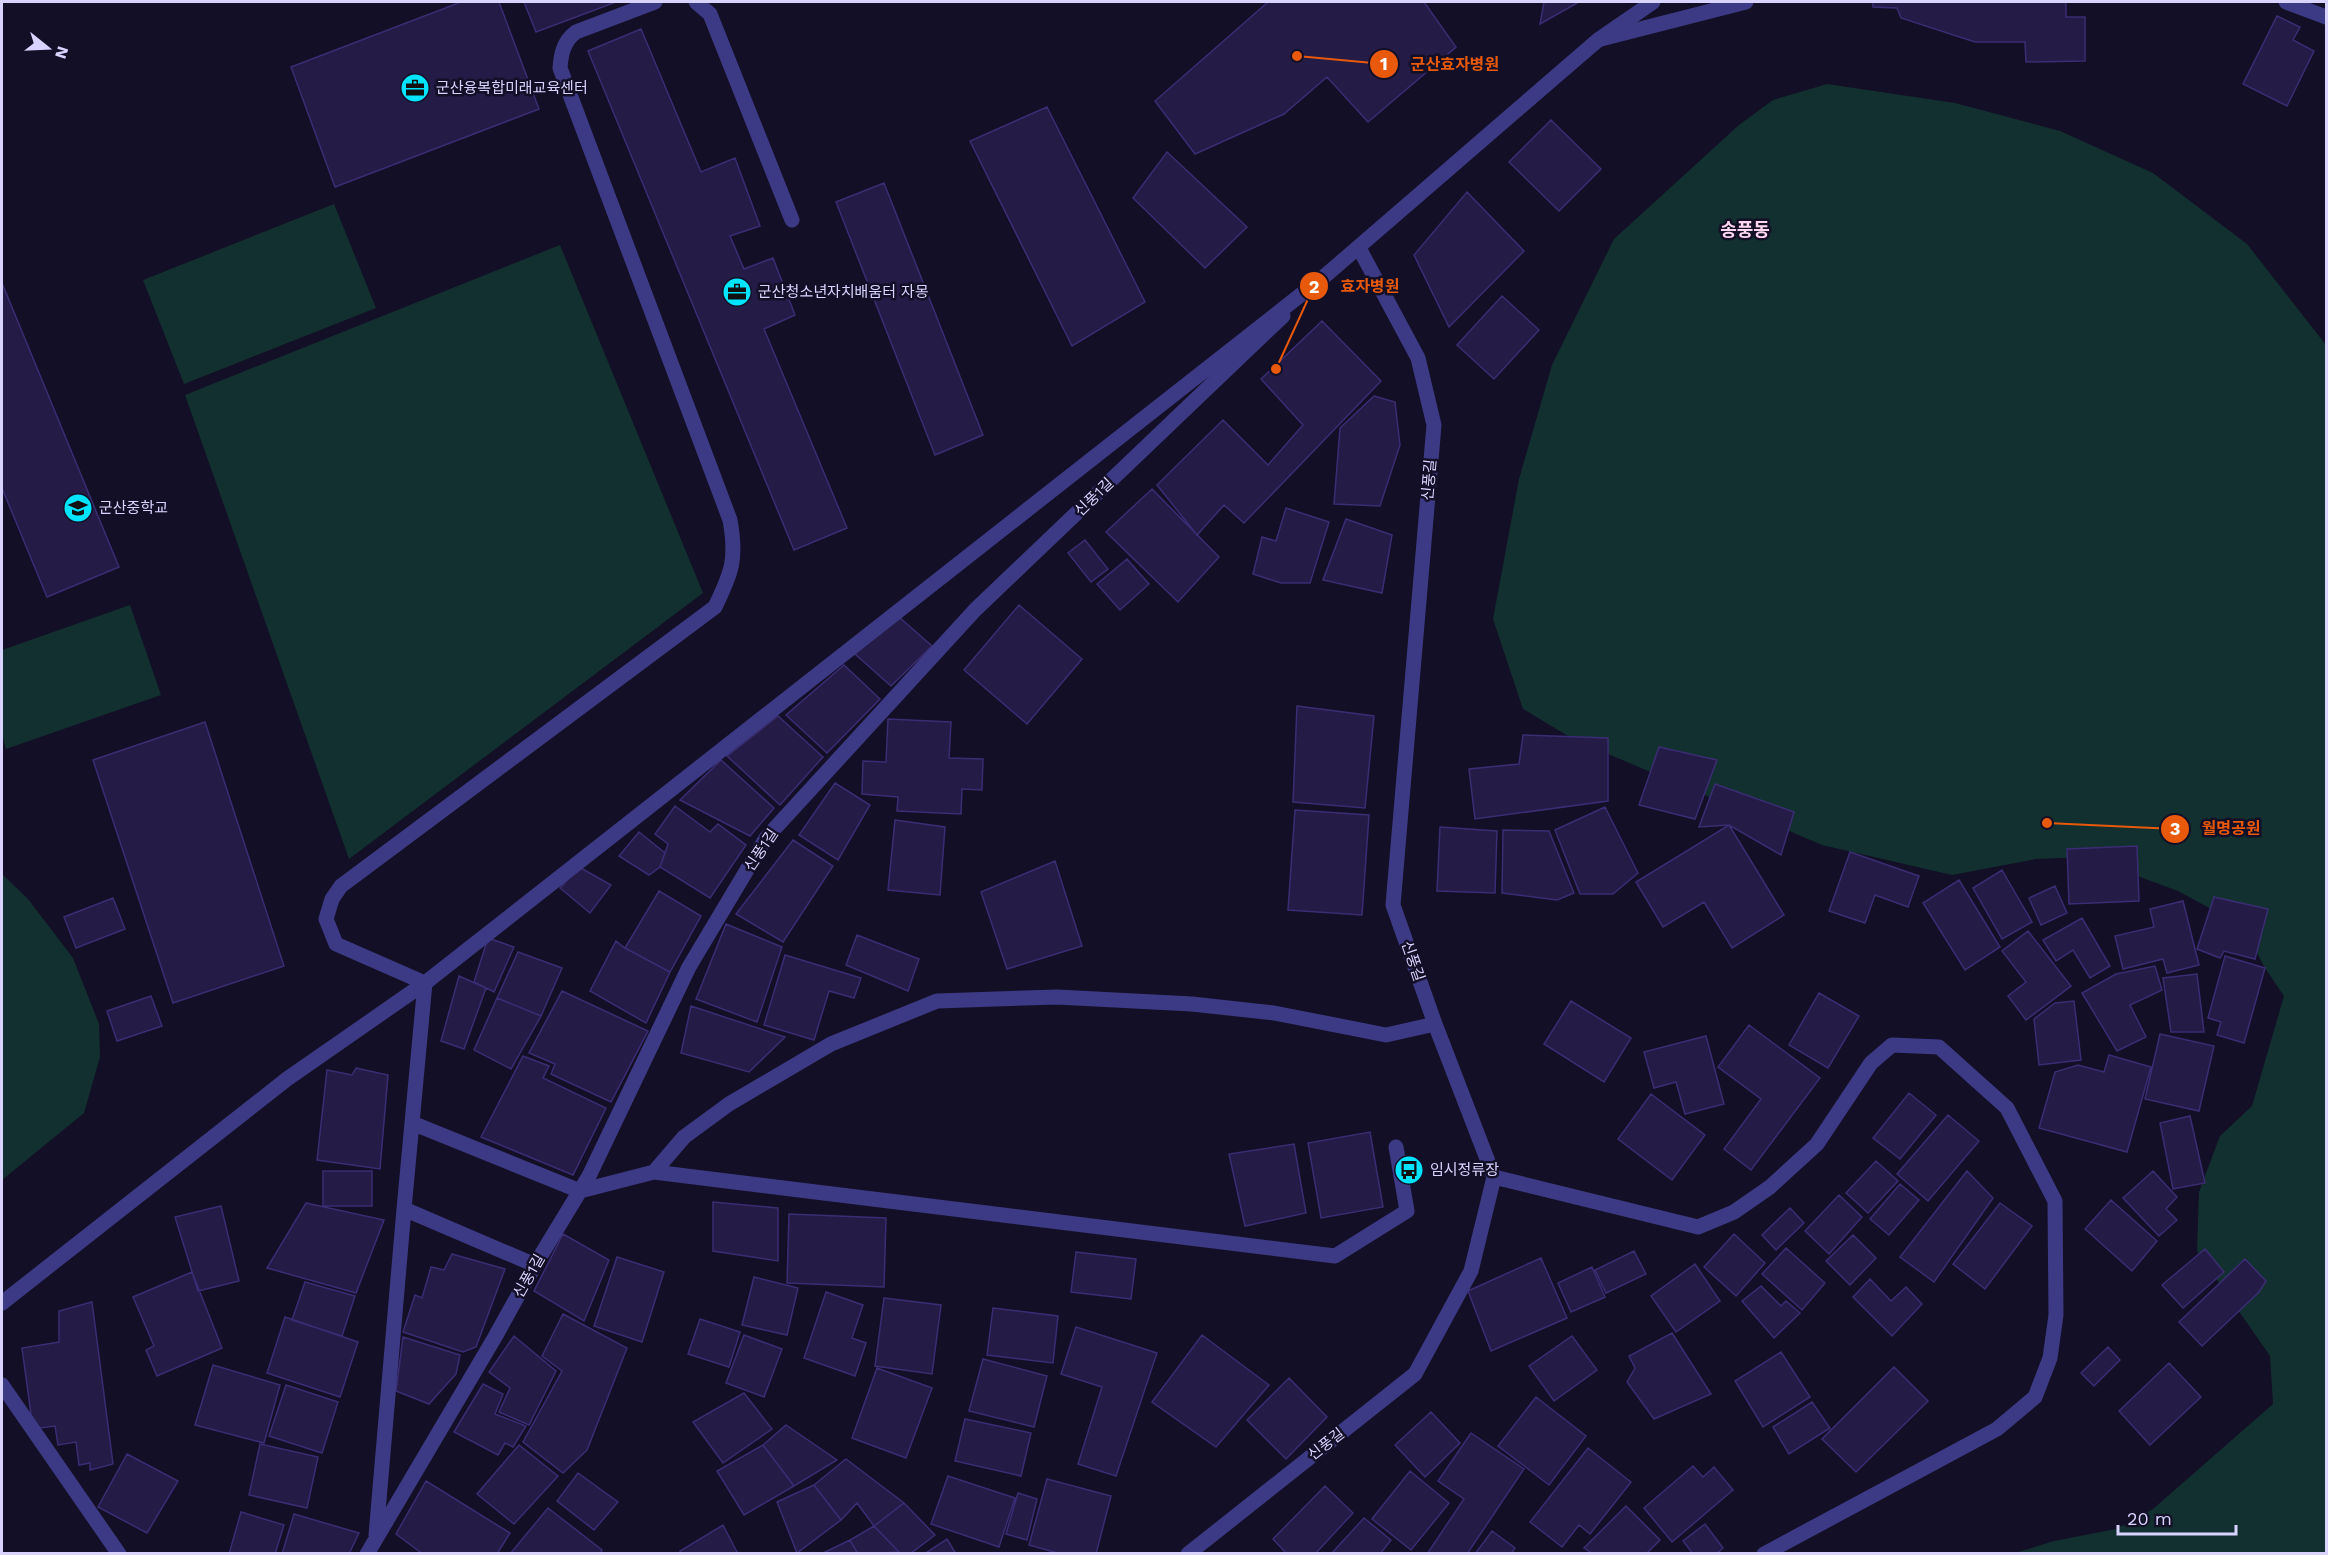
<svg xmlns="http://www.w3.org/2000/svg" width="2328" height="1555" viewBox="0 0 2328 1555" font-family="'Work Sans','Noto Sans KR',sans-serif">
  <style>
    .green { fill: #12302f }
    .building { fill: #241b47; stroke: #3b2d73; stroke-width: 1.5 }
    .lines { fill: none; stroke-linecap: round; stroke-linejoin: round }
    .service { stroke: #3d3a85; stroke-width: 15 }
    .tertiary { stroke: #3d3a85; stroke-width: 15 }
    .labels { text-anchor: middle; stroke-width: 5; stroke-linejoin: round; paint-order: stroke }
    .poi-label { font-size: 15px; fill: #d9d4ff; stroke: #130f26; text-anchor: start }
    .street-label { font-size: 15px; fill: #d9d4ff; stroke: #130f26 }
    .quarter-label { font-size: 18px; font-weight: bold; fill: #ffd6f0; stroke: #130f26 }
    .leader { fill: none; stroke: #e8590c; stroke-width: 2 }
    .callout-dot { fill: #e8590c; stroke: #130f26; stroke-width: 2 }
    .mark-label { font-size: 18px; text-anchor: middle; font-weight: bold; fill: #fff }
    .callout-label { font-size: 16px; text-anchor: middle; font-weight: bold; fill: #e8590c; stroke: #130f26; stroke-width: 5; stroke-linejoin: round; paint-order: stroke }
  </style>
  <rect width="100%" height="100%" fill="#130f26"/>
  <path class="green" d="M1827,84L1955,103L2060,131L2153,173L2247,244L2326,345V1553H2015L2054,1541L2116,1529L2153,1509L2273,1404L2270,1356L2197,1251L2199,1192L2220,1136L2252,1106L2284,996L2265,968L2243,926L2178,891L2086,857L2036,859L1952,875L1822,845L1573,739L1523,709L1493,619L1519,479L1552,365L1614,239L1739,125L1773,100Z
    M334,204L376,308L184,384L143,280Z
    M560,245L703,593L349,859L185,395Z
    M130,605L161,695L6,749L2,735V650Z
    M2,874L28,899L73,958L99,1024L100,1057L84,1113L2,1180Z"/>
  <path class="building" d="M461,2H499L539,109L335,187L291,67Z
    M524,2H616L536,32Z
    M1268,2H1424L1456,47L1368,122L1327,77L1284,114L1195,154L1155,101Z
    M1544,2H1579L1540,24Z
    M1873,2H2066V17H2085V61L2026,62L2025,42H1975L1901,18L1897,8L1873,7Z
    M2277,16L2300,27L2293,40L2314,51L2287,106L2243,84Z
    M641,29L701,172L735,158L760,226L730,236L744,269L773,258L795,315L764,329L847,528L794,550L588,51Z
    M1047,107L1145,302L1072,346L970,141Z
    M1551,120L1601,169L1559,211L1509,162Z
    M1167,152L1247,227L1205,268L1133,198Z
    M884,183L983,435L935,455L836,202Z
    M1467,192L1524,251L1449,327L1414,255Z
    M2,283L119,567L47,597L2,488Z
    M1502,296L1539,330L1494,379L1457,345Z
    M1322,321L1381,381L1244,523L1224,505L1197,535L1157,485L1223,420L1268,465L1303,425L1261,379Z
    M1374,396L1395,402L1400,445L1380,506L1334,504L1340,428Z
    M1152,489L1219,557L1178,602L1106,532Z
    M1286,508L1329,522L1310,583H1281L1253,574L1262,537L1276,541Z
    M1346,519L1392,535L1382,593L1323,580Z
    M1085,540L1108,569L1091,582L1068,553Z
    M1127,559L1149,584L1120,610L1097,584Z
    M1019,605L1082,659L1027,724L964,670Z
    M899,617L932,646L891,686L855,654Z
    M844,665L880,699L827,753L786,715Z
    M1297,706L1374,716L1365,808L1293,802Z
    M778,716L823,757L780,805L727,756Z
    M888,719L951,722L949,758L983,759L982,790L962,789L961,814L897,811L898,797L862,794L863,761L886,762Z
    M205,722L284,966L173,1003L93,760Z
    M1523,735L1608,738V801L1475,819L1469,769L1519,764Z
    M1659,747L1717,760L1695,819L1639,805Z
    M721,760L774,808L750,836L680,800Z
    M835,783L870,805L838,860L799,835Z
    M1715,784L1794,812L1781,855L1729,825L1699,827Z
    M675,806L710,832L718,824L746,845L710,898L660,867L668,844L655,834Z
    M1605,807L1638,873L1613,894H1580L1555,830Z
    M1295,810L1369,815L1362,915L1288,910Z
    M895,820L945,827L940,895L888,890Z
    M1729,825L1784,915L1732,948L1704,902L1663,927L1636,882Z
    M1440,827L1497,831L1495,893L1437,891Z
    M1503,830L1549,831L1574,893L1557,900L1502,893Z
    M639,832L665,853L660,867L649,875L619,856Z
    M793,840L833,866L783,942L736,914Z
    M2137,846L2139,901L2069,904L2067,849Z
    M1850,852L1919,876L1908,907L1875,895L1865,923L1829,911Z
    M1055,861L1082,946L1007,969L981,892Z
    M579,867L611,885L590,913L560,888Z
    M2002,870L2032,922L2002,939L1973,888Z
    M1959,880L2000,947L1965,970L1923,903Z
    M2055,886L2067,913L2041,925L2029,898Z
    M659,891L701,916L670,972L625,948Z
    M2214,897L2268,909L2255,959L2224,951L2220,958L2197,949Z
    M113,898L125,929L76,948L64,917Z
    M2183,901L2199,965L2167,973L2163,959L2123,969L2115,936L2154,927L2150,909Z
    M2082,918L2110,966L2090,978L2073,950L2056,961L2043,940Z
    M726,924L782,947L757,1022L696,999Z
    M2028,931L2071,986L2026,1020L2008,996L2026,982L2002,951Z
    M857,935L919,959L908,991L846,965Z
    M488,938L514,947L494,992L474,982Z
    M616,941L625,948L670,972L646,1023L590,991Z
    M518,952L562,968L541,1016L497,998Z
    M785,955L861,978L854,998L829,991L814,1040L764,1025Z
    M2225,956L2265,968L2244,1043L2217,1035L2221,1022L2208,1018Z
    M2155,966L2162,990L2130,1005L2146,1037L2117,1051L2082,993L2116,974Z
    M2197,974L2204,1032H2171L2163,978Z
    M459,976L486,988L464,1049L441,1041Z
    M562,991L648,1031L611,1102L551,1074L555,1064L529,1053Z
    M1819,993L1859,1016L1828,1068L1789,1045Z
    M151,996L162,1026L117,1041L107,1011Z
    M497,998L541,1016L511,1069L474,1050Z
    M1571,1001L1631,1038L1604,1082L1544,1044Z
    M2074,1001L2081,1060L2039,1065L2034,1019L2055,1003Z
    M691,1006L785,1037L749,1072L681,1053Z
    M1749,1025L1820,1078L1751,1170L1724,1149L1761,1099L1718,1067Z
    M2160,1034L2214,1046L2199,1111L2145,1099Z
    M1706,1036L1724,1104L1685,1114L1676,1082L1654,1088L1644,1052Z
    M2109,1055L2151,1067L2127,1152L2039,1128L2055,1072L2078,1065L2104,1072Z
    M523,1056L549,1066L543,1078L606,1108L573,1175L481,1137Z
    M356,1068L388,1075L380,1169L317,1160L327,1070L352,1075Z
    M1909,1093L1936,1115L1900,1159L1873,1138Z
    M1651,1094L1705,1135L1672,1180L1618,1139Z
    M1948,1115L1979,1141L1928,1201L1897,1174Z
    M2190,1116L2205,1183L2173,1189L2160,1123Z
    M1370,1132L1383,1207L1321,1218L1308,1143Z
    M1294,1144L1306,1213L1245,1226L1229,1154Z
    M1876,1161L1898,1181L1868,1213L1846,1193Z
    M323,1171H372V1206H323Z
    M1967,1171L1993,1198L1934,1282L1900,1257Z
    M2153,1171L2177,1197L2166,1209L2177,1220L2159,1236L2123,1198Z
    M1900,1184L1919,1200L1889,1235L1870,1219Z
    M1839,1195L1862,1217L1829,1254L1805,1231Z
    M2111,1200L2157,1241L2132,1271L2085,1229Z
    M713,1202L778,1208V1261L713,1251Z
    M306,1203L384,1220L356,1293L267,1268Z
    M2000,1203L2032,1226L1985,1289L1953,1264Z
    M221,1206L239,1281L198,1291L175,1217Z
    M1790,1208L1804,1223L1776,1250L1762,1235Z
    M789,1214L886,1218L884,1287L787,1283Z
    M563,1234L609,1260L584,1321L534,1291Z
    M1734,1234L1765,1263L1736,1296L1704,1267Z
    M1853,1235L1876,1258L1850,1285L1826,1261Z
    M1786,1248L1825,1283L1802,1310L1762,1274Z
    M2205,1249L2224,1272L2183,1308L2162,1285Z
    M1634,1251L1646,1274L1606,1293L1595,1270Z
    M1076,1252L1136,1259L1131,1299L1071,1292Z
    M452,1254L505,1269L476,1347L463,1352L403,1332L415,1295L422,1298L431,1267L444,1270Z
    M617,1257L664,1272L642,1342L594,1326Z
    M1541,1258L1567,1318L1491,1351L1468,1291Z
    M2245,1259L2266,1281L2259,1292L2202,1346L2179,1322Z
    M1695,1264L1720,1301L1676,1332L1651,1296Z
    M1592,1267L1605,1297L1571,1312L1558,1283Z
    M192,1272L222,1348L157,1376L146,1350L154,1346L133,1297Z
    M754,1277L798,1288L787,1335L742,1325Z
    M1870,1279L1891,1301L1906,1287L1922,1304L1892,1336L1853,1297Z
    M305,1282L355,1296L342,1336L292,1320Z
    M1761,1286L1781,1306L1786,1301L1800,1313L1774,1338L1742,1301Z
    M826,1292L863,1305L852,1338L866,1343L855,1376L804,1358Z
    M884,1298L941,1305L932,1374L875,1366Z
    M92,1302L113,1464L90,1470V1463L79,1465L76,1442L58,1445L55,1426L33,1429L22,1348L59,1342V1311Z
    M993,1308L1058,1316L1053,1363L987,1355Z
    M563,1314L627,1348L587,1450L563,1473L523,1442L562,1371L542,1356Z
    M285,1317L358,1342L340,1397L267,1373Z
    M700,1319L740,1332L729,1367L688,1354Z
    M1076,1327L1157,1353L1116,1476L1078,1464L1102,1387L1061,1374Z
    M1672,1333L1711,1394L1654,1419L1627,1382L1635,1368L1629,1356Z
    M744,1335L782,1349L764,1397L726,1383Z
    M1202,1335L1269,1385L1216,1447L1152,1402Z
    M514,1336L556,1371L529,1425L499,1412L510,1388L489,1372Z
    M1572,1336L1597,1370L1554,1401L1529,1366Z
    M403,1337L460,1355L456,1374L429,1404L396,1391Z
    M2108,1347L2120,1360L2094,1386L2081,1373Z
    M1781,1352L1810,1397L1763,1427L1735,1381Z
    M983,1359L1047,1376L1034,1427L969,1411Z
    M2169,1363L2201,1397L2150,1445L2119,1411Z
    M213,1365L280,1385L264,1443L195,1425Z
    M1894,1367L1928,1401L1856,1472L1822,1439Z
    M877,1368L932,1388L906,1458L852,1438Z
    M1289,1378L1327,1417L1286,1459L1247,1420Z
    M483,1384L503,1394L495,1414L526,1426L513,1447L505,1443L498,1455L454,1432Z
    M286,1385L338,1402L322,1453L269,1436Z
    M744,1393L772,1429L723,1463L693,1422Z
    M1536,1397L1586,1436L1549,1485L1498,1446Z
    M1812,1402L1830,1428L1789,1454L1773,1427Z
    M1431,1412L1460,1443L1425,1477L1395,1445Z
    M965,1419L1031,1433L1021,1476L955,1461Z
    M786,1425L837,1460L794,1486L763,1445Z
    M1471,1433L1524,1469L1467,1554H1427L1464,1499L1438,1481Z
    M260,1444L318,1457L307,1508L249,1495Z
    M519,1445L558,1476L514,1524L477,1494Z
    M763,1445L794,1486L744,1515L717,1471Z
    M1588,1448L1631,1482L1590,1534L1579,1525L1562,1547L1530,1522Z
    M127,1454L178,1481L147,1533L98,1507Z
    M846,1459L904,1503L874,1526L857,1503L841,1520L814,1485Z
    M1693,1466L1703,1477L1714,1467L1733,1490L1672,1542L1644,1508Z
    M1410,1471L1449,1503L1411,1550L1372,1519Z
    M578,1473L618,1502L594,1530L557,1501Z
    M948,1476L1015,1498L999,1547L931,1524Z
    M1047,1479L1111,1496L1096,1554H1061L1029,1545Z
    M426,1481L510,1533L497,1554H423L396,1534Z
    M814,1485L841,1520L797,1553L777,1502Z
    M1325,1486L1353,1513L1315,1554H1287L1273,1539Z
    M1018,1493L1037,1499L1027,1540L1006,1534Z
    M904,1503L935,1535L910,1554H901L874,1526Z
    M1626,1506L1660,1540L1646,1554H1593L1584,1548Z
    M548,1508L602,1550L600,1554H510Z
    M241,1512L284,1525L275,1554H229Z
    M294,1514L359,1533L349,1554H282Z
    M1364,1518L1391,1540L1380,1554H1331Z
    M1705,1524L1723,1548L1716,1554H1693L1683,1541Z
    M723,1525L738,1554H681L680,1551Z
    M874,1526L899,1552L858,1554L850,1540Z
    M1492,1531L1515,1548L1511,1554H1475Z
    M947,1539L956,1554H924Z
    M850,1540L858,1554H821Z"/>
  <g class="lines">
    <path class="service" d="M655,2L576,32C564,41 561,53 560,68L730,520C737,559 732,572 715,607L341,886L332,899L326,919L336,944L425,983L412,1123L580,1191L654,1172L684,1137L729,1104L831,1044L937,1001L1057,997L1192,1004L1274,1013L1386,1035L1435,1024
      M696,2L710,14L792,220
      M2286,2L2326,17
      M1601,39L1746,2
      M412,1123L404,1209L535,1265
      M654,1172L1335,1256L1407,1211L1396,1147
      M1494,1177L1698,1227L1734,1212L1770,1187L1817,1144L1871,1063L1892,1045L1939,1047L2007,1108L2055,1201L2056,1315L2050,1358L2035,1397L1997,1429L1764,1554
      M2,1385L119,1554
      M376,1535L404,1209
      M367,1554L495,1337L535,1265L589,1176L689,967L766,838L975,610L1283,316
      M1188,1554L1415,1374L1471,1271L1494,1177L1435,1024L1393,905L1434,425L1418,358L1359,248"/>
    <path class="tertiary" d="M2,1303L287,1079L425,983L1326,275L1598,40L1653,2"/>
  </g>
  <defs>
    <g id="office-disc" transform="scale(1.5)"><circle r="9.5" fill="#00e5ff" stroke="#130f26"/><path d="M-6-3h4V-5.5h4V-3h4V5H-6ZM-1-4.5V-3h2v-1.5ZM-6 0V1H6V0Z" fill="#111"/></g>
    <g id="school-disc" transform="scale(1.5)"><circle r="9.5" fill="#00e5ff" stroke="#130f26"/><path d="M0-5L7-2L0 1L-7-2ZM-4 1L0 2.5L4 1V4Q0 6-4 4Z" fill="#111"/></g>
    <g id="bus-disc" transform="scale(1.5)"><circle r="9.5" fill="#00e5ff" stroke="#130f26"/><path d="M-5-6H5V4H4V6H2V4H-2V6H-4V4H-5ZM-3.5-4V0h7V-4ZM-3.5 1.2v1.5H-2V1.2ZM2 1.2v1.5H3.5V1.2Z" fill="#111"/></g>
  </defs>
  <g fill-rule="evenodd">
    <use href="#office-disc" x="415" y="88"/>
    <use href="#office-disc" x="737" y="292"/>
    <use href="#school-disc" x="78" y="508"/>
    <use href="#bus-disc" x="1409" y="1170"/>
  </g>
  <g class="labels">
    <g class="poi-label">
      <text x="436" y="93">군산융복합미래교육센터</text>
      <text x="758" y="297">군산청소년자치배움터 자몽</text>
      <text x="99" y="513">군산중학교</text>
      <text x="1430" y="1175">임시정류장</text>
    </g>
    <g class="street-label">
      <text transform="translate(1429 480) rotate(-85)" y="5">신풍길</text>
      <text transform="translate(1094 497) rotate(-44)" y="5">신풍1길</text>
      <text transform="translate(761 850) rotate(-56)" y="5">신풍1길</text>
      <text transform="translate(1413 961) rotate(71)" y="5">신풍길</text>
      <text transform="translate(529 1276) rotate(-60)" y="5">신풍1길</text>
      <text transform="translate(1326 1444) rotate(-38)" y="5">신풍길</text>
    </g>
    <g class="quarter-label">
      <text x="1745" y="236">송풍동</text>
    </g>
  </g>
  <path class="leader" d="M1297 56L1384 64M1276 369L1314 286M2047 823L2175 829"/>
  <g class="callout-dot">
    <circle cx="1297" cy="56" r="6"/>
    <circle cx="1276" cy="369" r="6"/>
    <circle cx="2047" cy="823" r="6"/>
    <circle cx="1384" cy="64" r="15"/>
    <circle cx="1314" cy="286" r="15"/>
    <circle cx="2175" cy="829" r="15"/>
  </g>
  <g class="mark-label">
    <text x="1384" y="70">1</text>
    <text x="1314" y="293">2</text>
    <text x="2175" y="835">3</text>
  </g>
  <g class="callout-label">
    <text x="1455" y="70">군산효자병원</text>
    <text x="1370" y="292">효자병원</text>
    <text x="2231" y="834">월명공원</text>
  </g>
  <rect width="2328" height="1555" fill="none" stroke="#d9d4ff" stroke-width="6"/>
  <g transform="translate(48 48) rotate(108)" stroke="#130f26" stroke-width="4.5" paint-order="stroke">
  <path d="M0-4.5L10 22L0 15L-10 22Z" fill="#d9d4ff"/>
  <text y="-9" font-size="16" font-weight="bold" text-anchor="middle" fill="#d9d4ff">N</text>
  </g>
  <path d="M2118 1525v9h118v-9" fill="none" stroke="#d9d4ff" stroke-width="3"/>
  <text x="2127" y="1525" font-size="18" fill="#d9d4ff" stroke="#130f26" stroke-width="4.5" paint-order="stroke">20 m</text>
</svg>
